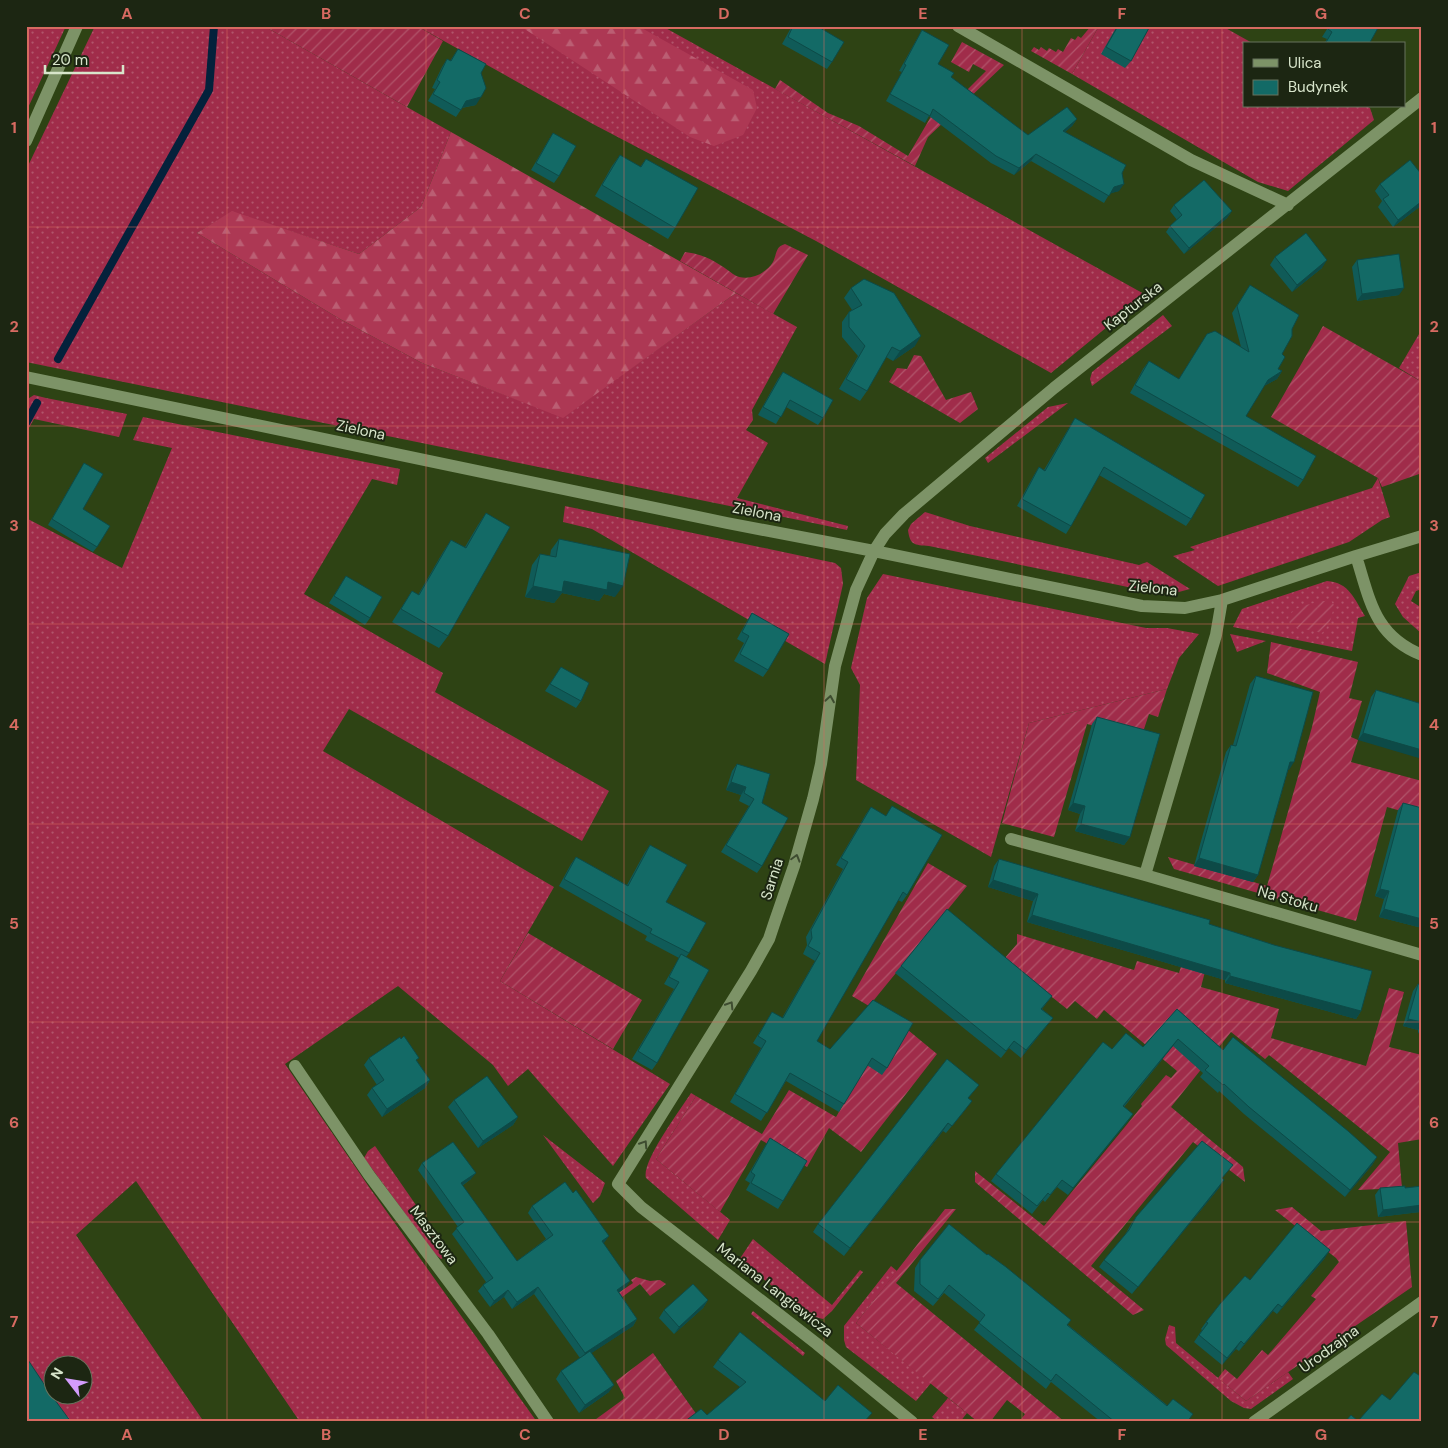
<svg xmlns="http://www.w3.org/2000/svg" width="1448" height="1448" viewBox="0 0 1448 1448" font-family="'DM Sans',sans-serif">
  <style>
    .grass { fill: url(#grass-dots); fill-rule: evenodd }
    .forest { fill: url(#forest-firs) }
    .garden { fill: url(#garden-furrows) }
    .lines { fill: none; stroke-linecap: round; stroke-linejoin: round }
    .stream { stroke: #04213b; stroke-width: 8 }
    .minor { stroke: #7d9367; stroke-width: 12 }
    .wall { fill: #105b58 }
    .shaded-wall { fill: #0d4a47 }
    .building { fill: #136a66; stroke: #0d4a47 }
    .oneway { stroke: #3e4c30 }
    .grid { fill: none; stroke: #d76a61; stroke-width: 1; stroke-opacity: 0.55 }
    .labels { text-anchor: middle; stroke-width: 4; stroke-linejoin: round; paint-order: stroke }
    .street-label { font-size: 15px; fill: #d8e5cb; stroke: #1c2612 }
    .neatline { fill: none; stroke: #d76a61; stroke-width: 2 }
    .grid-label { font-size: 16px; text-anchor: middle; font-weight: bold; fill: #d76a61 }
  </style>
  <defs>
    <pattern id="grass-dots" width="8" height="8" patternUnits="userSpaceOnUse" patternTransform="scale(1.25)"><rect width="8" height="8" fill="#a02c4a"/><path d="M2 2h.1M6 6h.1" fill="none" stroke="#b1556b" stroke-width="1.8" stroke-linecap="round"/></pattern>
    <pattern id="forest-firs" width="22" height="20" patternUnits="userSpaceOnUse" patternTransform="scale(1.25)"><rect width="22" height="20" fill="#ad3854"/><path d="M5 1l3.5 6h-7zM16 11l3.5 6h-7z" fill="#bb5e73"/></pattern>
    <pattern id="garden-furrows" width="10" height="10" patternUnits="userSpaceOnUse" patternTransform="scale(1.25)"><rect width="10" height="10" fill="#a02c4a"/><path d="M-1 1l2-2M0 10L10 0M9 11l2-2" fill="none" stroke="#b1556b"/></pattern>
  </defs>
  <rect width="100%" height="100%" fill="#2e4314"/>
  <path class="grass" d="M26,26H66L26,112Z
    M95,26H264L451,132L421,207L359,254L232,212L197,233L340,319L422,363L563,417L736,293L797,327L752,410L753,420L746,430L768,443L737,498L848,526L847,530L26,362V170Z
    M417,26H662L1146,295L1051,373L816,241L591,123Z
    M1099,26H1222L1254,44H1244V106H1366L1370,108L1374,120L1288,191L1258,182L1072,74Z
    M1163,315L1172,326L1092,386L1090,379L1092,372Z
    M1422,329V382L1399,368Z
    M34,395L46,398L127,414L119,437L34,419L26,433V400Z
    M1068,403L988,463L985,458L1048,407Z
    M143,417L400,469L397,485L372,479L304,594L443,673L435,692L609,791L582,841L349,709L323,751L554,887L500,981L670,1084L613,1166L528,1069L508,1086L493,1065L398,986L285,1064L369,1187L537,1422H300L136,1181L76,1235L204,1422H57L26,1379V518L122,568L172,448L133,440ZM52,1366H82V1396H52Z
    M1378,478L1390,517L1382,520L1349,542L1218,586L1173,556L1195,550L1190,547L1372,488Z
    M565,506L835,563L841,568L843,584L825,664L592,529L563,522Z
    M925,512L970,526L1139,565L1147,562L1190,589L1175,593H1157L929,546C914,545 910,545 908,530L911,524Z
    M1422,572V589L1416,591L1411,601L1422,608V634L1403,617L1395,604L1409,576Z
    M883,574L1146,628H1167L1199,634L1179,658L1167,689L1029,723L991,857L856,780L860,685L851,668L867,598Z
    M1327,581C1349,582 1355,600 1365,616L1358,618L1352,651L1233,627L1242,609Z
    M1230,634L1266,641L1237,652Z
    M691,1093L696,1096L656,1159L730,1220L718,1240L646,1178C641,1162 681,1109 691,1093Z
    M543,1135L605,1183L600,1196L593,1203Z
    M375,1146L450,1254L441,1259L435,1254L364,1158L368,1151Z
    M753,1239L832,1305L860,1270L863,1272L832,1311L823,1319L815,1317L805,1312L739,1260Z
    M891,1266L897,1271L856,1323L931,1383L916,1401L846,1347L844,1340V1326Z
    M753,1311L805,1353L803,1356L751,1314Z
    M1169,1325L1175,1327L1176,1343L1246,1401L1288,1372L1293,1379L1251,1409L1244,1408L1231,1401L1166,1345L1165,1339Z
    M948,1398L967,1413L960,1422H938L932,1417Z"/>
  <path class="forest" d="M520,26H638L753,90L757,108L743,135L714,146L690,137Z
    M451,132L736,293L563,418L422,363L340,319L197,233L232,211L359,254L421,207Z"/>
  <path class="garden" d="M264,26H417L443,41L407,107Z
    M1091,26H1099L1072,74L1031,51L1034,47L1039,50L1041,47L1047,51L1049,48L1056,52L1058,49L1063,52L1071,38L1075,40L1078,36L1081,38Z
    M962,42L1004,65L928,137L915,166L775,89L780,80L828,113L859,126L908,156L936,108L944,113L986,71L973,64L969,72L951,62Z
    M785,244L808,255L773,314L680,261L685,252C704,254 717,262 733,274C746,283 765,275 773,262C777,254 775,247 785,244Z
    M1323,326L1422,382V473L1382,487L1378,478L1271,417Z
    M914,355L921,356L946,400L971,392L978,409L960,423L889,382L897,368L907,369Z
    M1330,600L1334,605C1332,616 1330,625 1322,633L1291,626L1288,619C1293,604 1317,603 1330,600Z
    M1271,642L1358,662L1349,698L1362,701L1351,737L1358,740L1351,762L1422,781V817L1387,807L1356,921L1174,869L1168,857L1267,886L1312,727L1320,692L1267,673Z
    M1167,689L1158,717L1149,714L1141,738L1087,724L1054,837L1002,823L1029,723Z
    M928,863L967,886L869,1006L852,996Z
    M1192,931L1214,937L1201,987L1279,1009L1271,1038L1366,1066L1389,988L1404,992L1389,1047L1422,1055V1139L1398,1143L1402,1188L1358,1190L1390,1152L1269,1055L1265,1059L1231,1032L1171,1107L1243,1167L1245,1182L1193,1142L1091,1266L1144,1310L1133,1315L975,1182V1171L1044,1226L1142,1106L1141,1104L1166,1075L1171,1078L1177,1071L1104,1010L1097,1019L1075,1001L1067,1009L1004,959L1017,944V934L1134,970L1137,961L1179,973Z
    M528,933L642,1000L613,1049L500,981Z
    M908,1030L937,1054L861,1152L829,1128L807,1167L761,1140L720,1212L656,1159L696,1096L762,1134L789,1090L836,1117L867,1065Z
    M1292,1207L1321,1231L1406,1221L1412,1287L1246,1401L1218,1378L1225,1369L1237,1379L1262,1350L1268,1355L1316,1299L1311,1296L1339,1262L1336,1258L1275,1210Z
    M945,1209H956L896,1283L1065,1422H1019L1025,1414L1007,1400L990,1422H978L856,1323Z
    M636,1277L650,1281L660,1280L666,1284L650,1296L640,1284L607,1308L611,1298L633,1283L631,1280Z
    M653,1353L697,1415L688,1422H592L625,1398L616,1381Z"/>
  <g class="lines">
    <path class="stream" d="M58,359L209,90L214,26
      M26,423L37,403"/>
    <path class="minor" d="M958,26L1191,160L1288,205
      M26,141L77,26
      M26,377L727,523L874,551L1142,606L1185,608L1222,600L1356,556L1422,536
      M1356,556C1370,600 1374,636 1422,655
      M1011,839L1145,875L1422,955
      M1145,875L1216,635L1222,600
      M295,1066L369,1175L488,1334L548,1422
      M912,1422L817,1344L641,1207L618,1184L751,971L769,939L775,921L794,866L813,799L821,764L835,666L856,590L874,551L885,534L904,514L1054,388L1422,98
      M1254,1422L1422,1302"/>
  </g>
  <path class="wall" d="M792,26H817L832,62L827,69L782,44Z
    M1117,26H1150L1131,61L1125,68L1101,54Z
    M1329,26H1379L1369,44H1324L1327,39L1322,37Z
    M922,30L938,64L951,77L1028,135L1077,119L1072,126L1065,132L1122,173L1119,191L1110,193L1104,203L1031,161L1014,175L991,163L929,116L925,123L886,101L902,72L899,71L918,37Z
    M458,49L481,73L476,105L462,108L456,117L428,101L435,89L432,88L442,67L447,59L450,61Z
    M553,133L559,176L554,183L531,170L548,141Z
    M620,155L640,167L646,159L675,228L668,239L595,196L612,166Z
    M1422,175V205L1393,227L1378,207L1382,201L1375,191L1380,184Z
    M1174,205L1232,211L1227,218L1184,254L1166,232L1170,226L1177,220L1170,211Z
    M1275,257L1322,268L1292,292L1270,265Z
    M1357,260L1399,295L1357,301L1352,267Z
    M1250,285L1292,329L1282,354L1278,369L1282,371L1277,379L1264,386L1246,416L1303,480L1298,487L1130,393L1143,369L1149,361L1179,379L1207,334L1241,347L1232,313Z
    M851,288L915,346L893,361L886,357L867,391L860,401L839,389L858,356L842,337V322L849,312L852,310L844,298Z
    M783,372L823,418L818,425L786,407L776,424L758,415L778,379Z
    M1075,418L1191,519L1186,526L1099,475L1071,526L1066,534L1017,506L1034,475L1039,467L1044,470L1070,426Z
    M84,463L83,509L97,547L93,552L48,525Z
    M486,513L448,636L439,648L392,622L412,591L418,595L443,552L451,540L465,547L478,525Z
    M559,539L615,597L604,594L599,601L562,593L554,603L525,597L532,565L540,554L550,556L551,550Z
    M346,576L370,618L365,625L329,603Z
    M752,613L768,670L763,677L734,661L744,643L737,639L747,621Z
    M561,667L581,701L576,708L545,691Z
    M1256,676L1289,770H1288L1258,875L1253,882L1194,866L1226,752L1231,745H1233L1250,684Z
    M1376,690L1422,704L1358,740L1371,697Z
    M1097,717L1130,837L1124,845L1075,831L1080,814L1068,810L1092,724Z
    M737,764L762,803V866L757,873L721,852L749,806L739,801L741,795L726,790L732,771Z
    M1403,803L1422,928L1379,917L1384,899L1375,896L1398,810Z
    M892,806L907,895L902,902L898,900L817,1041L830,1049L873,1000L887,1068L882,1075L867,1065L839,1112L786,1081L761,1121L730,1102L761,1048L753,1043L772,1012L782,1018L815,961L803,954L807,945L806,937L843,869L836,865L866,814L871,807L886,816Z
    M650,845L666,902L689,953L686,957L657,1063L652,1070L632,1059L674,989L664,984L679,958L645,940L647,936L559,886L571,864L576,857L627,885L645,852Z
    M999,859L1209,924L1361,1011L1356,1019L1225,983V980L1027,922L1033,901L988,887L994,866Z
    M901,966L1052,996L1042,1009L1053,1018L1021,1058L1009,1048L1001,1058L895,973Z
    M1418,984L1422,985V1034L1418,1033V1030L1403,1026L1413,991Z
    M1177,1009L1223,1050L1377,1157L1372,1165L1345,1197L1244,1114L1219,1091L1218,1093L1200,1077L1203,1073L1173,1046L1124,1107L1128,1121L1068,1195L1057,1187L1045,1202L1043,1200L1032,1214L991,1181L996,1174L1112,1049L1143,1047Z
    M369,1058L417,1061L430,1080L425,1088L382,1117L367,1095L372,1088L377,1085L364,1065Z
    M968,1099L966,1109L946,1133L943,1131L844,1256L813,1232L818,1224Z
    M454,1100L518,1117L513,1125L478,1148L448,1107Z
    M770,1138L783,1201L778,1209L746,1190L750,1183L745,1180L765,1146Z
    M422,1163L471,1179L462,1186L517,1261L546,1239L528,1213L532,1206L573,1193L609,1236L603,1243L626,1287L619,1292L637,1319L633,1326L591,1353L609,1392L579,1413L556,1379L561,1371L580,1358L534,1294L512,1309L504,1297L490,1307L478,1291L483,1285L486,1282L452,1234L458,1227L418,1170Z
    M1223,1179L1219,1188L1132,1294L1099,1267L1104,1260L1125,1235L1131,1224L1136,1217Z
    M1422,1186V1225L1420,1212L1378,1217L1375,1195L1380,1188H1405Z
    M1325,1258L1277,1314L1273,1311L1239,1351L1236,1349L1222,1365L1194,1342L1202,1330L1201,1329L1206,1322L1250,1280Z
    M920,1260L1068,1325L1188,1422H1101L1051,1382L1046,1389L974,1330L980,1322L944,1293L933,1306L914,1291L915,1268Z
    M708,1300L703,1308L674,1334L659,1318L664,1310Z
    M718,1360L825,1401L872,1413L740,1387L713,1367Z"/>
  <path class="shaded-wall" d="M481,97L476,105L460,108L466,101Z
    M1077,119L1072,126L1058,138L1063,131Z
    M1036,154L1031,161L1014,175L1019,168Z
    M1124,184L1119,191L1109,194L1114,187Z
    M1422,201V205L1393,227L1398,220Z
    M1232,211L1227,218L1184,254L1189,248Z
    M1327,260L1322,268L1292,292L1297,285Z
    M1404,288L1399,295L1357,301L1362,294Z
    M921,336L915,346L893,361L900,351Z
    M1282,371L1277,379L1262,387L1268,380Z
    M564,581L608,582L623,586L615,597L604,594L599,601L562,593L554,603L525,597L533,586Z
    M1363,733L1422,750V759L1358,740Z
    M1290,762H1294L1289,770L1285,769Z
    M731,782L746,787L741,795L726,790Z
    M1073,803L1085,806L1080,814L1068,810Z
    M1081,824L1130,837L1124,845L1075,831Z
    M1199,858L1258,875L1253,882L1194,866Z
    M993,880L1038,894L1033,901L988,887Z
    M1380,889L1389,891L1384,899L1375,896Z
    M1384,909L1422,919V928L1379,917Z
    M1032,915L1230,973L1225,980L1027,922Z
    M1230,976L1361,1011L1356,1019L1225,983Z
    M1053,1018L1047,1025L1021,1058L1026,1050Z
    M1408,1019L1422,1022V1025L1418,1030L1403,1026Z
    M1422,1027V1034L1418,1033Z
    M1178,1039L1173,1046L1118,1113L1123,1106Z
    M430,1080L425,1088L382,1117L387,1109Z
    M1133,1114L1128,1121L1068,1195L1073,1188Z
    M518,1117L513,1125L478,1148L483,1141Z
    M948,1123L943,1131L844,1256L850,1248Z
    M1377,1157L1372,1165L1345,1197L1350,1190Z
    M476,1173L471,1179L456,1190L461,1183Z
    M1224,1180L1219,1188L1132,1294L1138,1287Z
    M1422,1205V1210L1420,1212L1378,1217L1383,1210Z
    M609,1236L604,1243L597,1248L602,1241Z
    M1330,1250L1325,1258L1277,1314L1282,1307Z
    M630,1281L626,1287L613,1297L617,1290Z
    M538,1287L534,1294L512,1309L517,1302Z
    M508,1290L504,1297L490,1307L494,1301Z
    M708,1300L703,1308L674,1334L679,1327Z
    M1278,1304L1273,1311L1239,1351L1244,1344Z
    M637,1319L633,1326L581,1360L585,1353Z
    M1241,1341L1236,1349L1222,1365L1227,1358Z
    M614,1385L609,1392L579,1413L585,1405Z"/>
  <path class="building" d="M793,26H817L844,42L832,62L788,37Z
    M1118,26H1150L1131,61L1106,47Z
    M1329,26H1379L1369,44H1325L1332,32L1328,29Z
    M922,30L949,45L938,64L954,73L951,77L1028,135L1067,107L1077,119L1063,131L1126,165L1122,173L1124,184L1114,187L1109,196L1036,154L1019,168L996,156L933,109L930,116L890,94L906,65L904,64Z
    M458,49L486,64L481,73L486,88L481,97L466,101L461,110L433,94L440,82L437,80L447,59L451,61Z
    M553,133L576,146L559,176L536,163Z
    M620,155L641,167L646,159L698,188L675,228L602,185Z
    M1410,160L1422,175V201L1398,220L1383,199L1389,195L1380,184Z
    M1204,180L1232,211L1189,248L1170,226L1182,215L1174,205Z
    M1306,233L1327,260L1297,285L1275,257Z
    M1399,254L1404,288L1362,294L1357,260Z
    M864,279L894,293L921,336L900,351L892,347L867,391L846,379L865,346L849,327V312L862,305L851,288Z
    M1250,285L1299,315L1292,329V336L1282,354L1285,357L1278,369L1282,371L1268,380L1246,416L1316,456L1303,480L1135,385L1149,361L1179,379L1207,334L1215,331L1249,352L1237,306Z
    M783,372L833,400L823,418L790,400L781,417L763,407Z
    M1075,418L1205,495L1191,519L1104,467L1071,526L1022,499L1039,467L1045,471Z
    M84,463L103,474L83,509L110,526L97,547L52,519Z
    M486,513L510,527L448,636L401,609L412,591L419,595L451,540L466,548Z
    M559,539L630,554L623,586L608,582L607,590L564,581L562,592L533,586L540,554L556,557Z
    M346,576L382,597L370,618L334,596Z
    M752,613L789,634L768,670L740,654L749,636L742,632Z
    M561,667L589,683L581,701L550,684Z
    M1256,676L1313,692L1294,762H1290L1258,875L1199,858L1231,745L1236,746Z
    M1376,690L1422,704V750L1363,733Z
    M1097,717L1160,734L1130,837L1081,824L1085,806L1073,803Z
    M737,764L770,774L762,803L788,818L762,866L726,845L754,799L744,793L746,787L731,782Z
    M1403,803L1422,808V919L1384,909L1389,891L1380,889Z
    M892,806L942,835L907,895L903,892L817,1041L830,1049L873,1000L913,1023L887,1068L872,1058L844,1104L790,1073L767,1113L735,1094L766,1041L758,1036L772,1012L783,1018L820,953L808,946L812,938L811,930L848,862L841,858L871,807L886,816Z
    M650,845L687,865L666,902L706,923L689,953L650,933L652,929L564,879L576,857L628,886Z
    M999,859L1210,920L1209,924L1274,945L1372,971L1361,1011L1230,976V973L1032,915L1038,894L993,880Z
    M947,909L1052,996L1041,1009L1053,1018L1026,1050L1014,1041L1006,1051L901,966Z
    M681,954L709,970L657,1063L638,1051L679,982L669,977Z
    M1418,984L1422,985V1022L1408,1019Z
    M1177,1009L1223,1050L1233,1037L1348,1131L1377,1157L1350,1190L1249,1107L1224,1084L1223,1085L1205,1070L1209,1066L1178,1039L1123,1106L1133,1114L1073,1188L1062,1180L1050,1195L1048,1193L1037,1206L996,1174L1103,1042L1112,1049L1126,1033L1143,1047Z
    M404,1036L419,1058L416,1060L430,1080L387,1109L372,1088L384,1080L369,1058L400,1037L401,1039Z
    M947,1059L979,1085L968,1098L972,1101L952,1126L948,1123L850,1248L818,1224Z
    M487,1076L518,1117L483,1141L454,1100Z
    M770,1138L807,1161L783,1201L751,1183L755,1175L751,1172Z
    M1202,1141L1233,1165L1222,1178L1224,1180L1138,1287L1104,1260L1129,1230L1136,1217Z
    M453,1142L476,1173L461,1183L517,1261L553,1235L532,1206L565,1182L573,1193L576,1190L609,1236L602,1241L630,1281L617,1290L637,1319L585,1353L538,1287L517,1302L508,1290L494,1301L483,1285L493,1278L456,1228L464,1222L422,1163Z
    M1405,1186V1188L1422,1186V1205L1383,1210L1380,1188Z
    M1297,1223L1330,1250L1282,1307L1278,1304L1244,1344L1241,1341L1227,1358L1199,1335L1208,1323L1206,1322L1220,1304L1245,1276L1250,1280Z
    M949,1224L987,1255L988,1254L1006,1267L1071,1320L1067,1325L1167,1406L1173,1399L1193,1414L1187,1422H1115L1056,1374L1051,1381L979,1323L985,1315L949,1285L938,1299L920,1284V1260Z
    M693,1284L708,1300L679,1327L664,1310Z
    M740,1332L825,1401L838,1385L872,1413L864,1422H684L701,1409L707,1415L746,1382L718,1360Z
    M590,1351L614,1385L585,1405L561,1371Z
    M26,1357L52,1396L71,1422H26Z
    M1414,1372L1422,1377V1422H1345L1351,1415L1358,1421L1382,1394L1390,1400Z"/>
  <defs><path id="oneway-chevron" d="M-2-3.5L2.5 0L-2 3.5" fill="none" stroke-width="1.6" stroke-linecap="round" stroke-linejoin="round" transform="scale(1.25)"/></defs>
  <g class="oneway">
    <use href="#oneway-chevron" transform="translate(830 699) rotate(-81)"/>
    <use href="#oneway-chevron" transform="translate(796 858) rotate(-74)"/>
    <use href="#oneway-chevron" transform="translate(730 1005) rotate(-58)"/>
    <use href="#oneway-chevron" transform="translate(644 1144) rotate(-57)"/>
  </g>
  <path class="grid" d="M227,26V1422M426,26V1422M624,26V1422M824,26V1422M1022,26V1422M1222,26V1422M26,227H1422M26,426H1422M26,624H1422M26,824H1422M26,1022H1422M26,1222H1422"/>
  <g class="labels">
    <g class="street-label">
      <text transform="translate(1133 306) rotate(-38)" y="5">Kapturska</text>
      <text transform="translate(361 430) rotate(12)" y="5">Zielona</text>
      <text transform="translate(757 512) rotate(11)" y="5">Zielona</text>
      <text transform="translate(1153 588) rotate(6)" y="5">Zielona</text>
      <text transform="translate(772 879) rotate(-72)" y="5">Sarnia</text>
      <text transform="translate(1288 899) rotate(16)" y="5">Na Stoku</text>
      <text transform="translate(434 1235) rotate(53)" y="5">Masztowa</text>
      <text transform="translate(775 1290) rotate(38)" y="5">Mariana Langiewicza</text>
      <text transform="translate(1329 1349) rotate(-36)" y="5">Urodzajna</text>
    </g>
  </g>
  <rect width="1448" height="1448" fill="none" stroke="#1c2612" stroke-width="55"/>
  <rect x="1243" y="42" width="162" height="65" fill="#1c2612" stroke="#67725c"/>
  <rect x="1253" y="59" width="25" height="8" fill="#7d9367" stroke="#67725c"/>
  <text x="1288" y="68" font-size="15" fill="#d8e5cb">Ulica</text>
  <rect x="1253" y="80" width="25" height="15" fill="#136a66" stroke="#67725c"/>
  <text x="1288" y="92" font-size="15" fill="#d8e5cb">Budynek</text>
  <g transform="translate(68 1380) rotate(301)"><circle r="24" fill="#1c2612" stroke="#67725c"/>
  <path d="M0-4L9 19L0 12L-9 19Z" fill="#d39cfc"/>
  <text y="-8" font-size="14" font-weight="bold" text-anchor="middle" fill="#d8e5cb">N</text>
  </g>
  <path d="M45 65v8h78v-8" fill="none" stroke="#d8e5cb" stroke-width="2.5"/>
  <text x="52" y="65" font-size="15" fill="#d8e5cb" stroke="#1c2612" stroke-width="4" paint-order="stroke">20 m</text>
  <rect x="28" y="28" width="1392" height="1392" class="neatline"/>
  <g class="grid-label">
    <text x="127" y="19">A</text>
    <text x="326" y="19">B</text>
    <text x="525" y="19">C</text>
    <text x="724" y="19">D</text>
    <text x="923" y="19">E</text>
    <text x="1122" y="19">F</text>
    <text x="1321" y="19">G</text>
    <text x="14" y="133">1</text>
    <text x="1434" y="133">1</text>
    <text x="14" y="332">2</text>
    <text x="1434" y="332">2</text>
    <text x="14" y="531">3</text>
    <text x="1434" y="531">3</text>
    <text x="14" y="730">4</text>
    <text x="1434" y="730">4</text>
    <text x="14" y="929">5</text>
    <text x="1434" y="929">5</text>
    <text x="14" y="1128">6</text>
    <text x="1434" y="1128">6</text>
    <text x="14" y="1327">7</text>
    <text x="1434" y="1327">7</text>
    <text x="127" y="1440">A</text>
    <text x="326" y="1440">B</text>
    <text x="525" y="1440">C</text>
    <text x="724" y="1440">D</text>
    <text x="923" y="1440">E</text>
    <text x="1122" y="1440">F</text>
    <text x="1321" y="1440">G</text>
  </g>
</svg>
